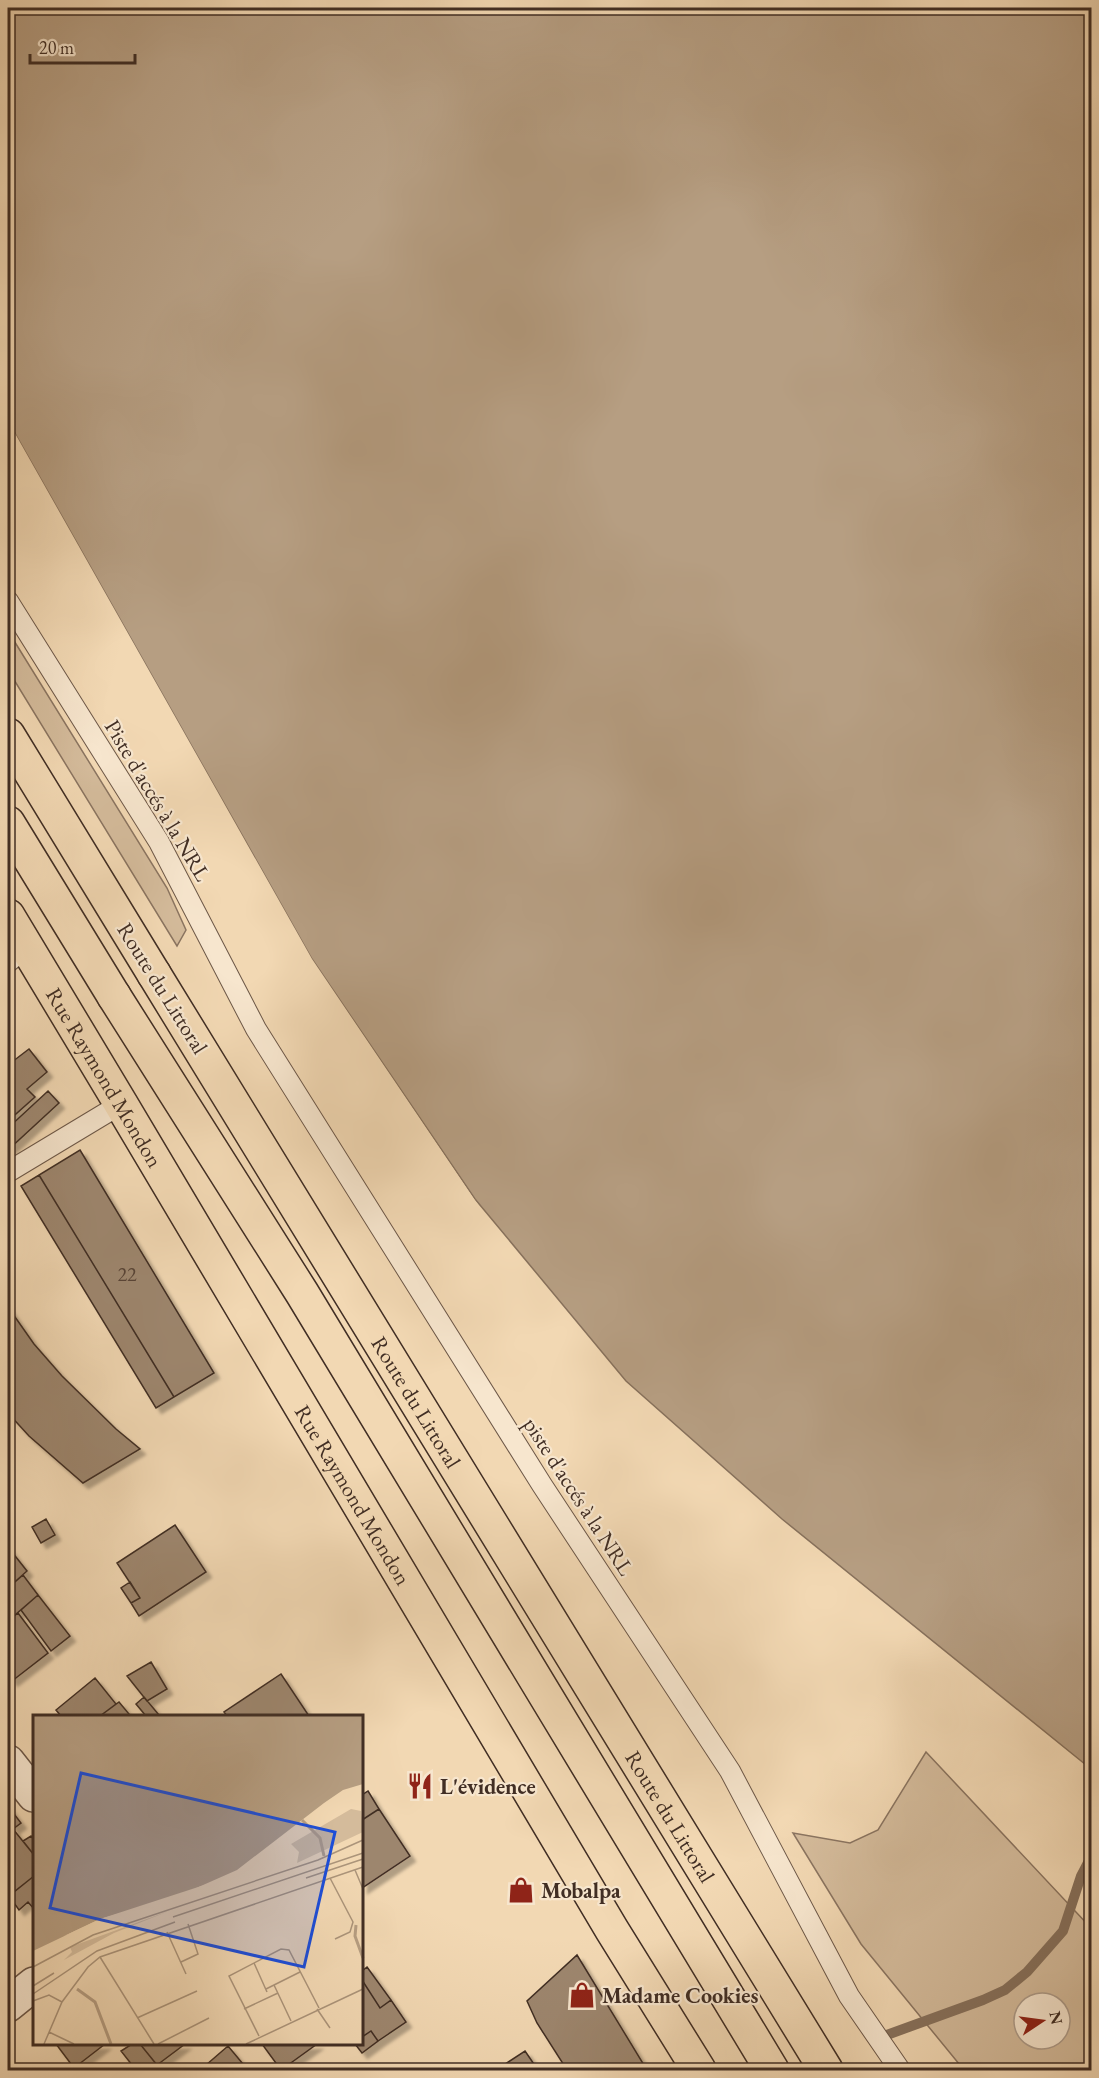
<svg xmlns="http://www.w3.org/2000/svg" width="1099" height="2078" viewBox="0 0 1099 2078" font-family="'EB Garamond',serif">
  <style>
    .green { fill: #d4bb9b; stroke: #8a7460; stroke-width: 1.5; fill-rule: evenodd }
    .water { fill: #b69e82; stroke: #87715c; stroke-width: 1.5 }
    .pier { fill: #f2d8b3 }
    .lines { fill: none; stroke-linecap: round; stroke-linejoin: round }
    .stream { stroke: #87715c; stroke-width: 10 }
    .building { fill: #9d866e; stroke: #412e24; stroke-width: 1.5; filter: url(#shadow) }
    .service-casing { stroke: #6d5848; stroke-width: 22 }
    .minor-casing { stroke: #6d5848; stroke-width: 36 }
    .primary-casing { stroke: #412e24; stroke-width: 36 }
    .trunk-casing { stroke: #412e24; stroke-width: 36 }
    .service { stroke: #f7e6ce; stroke-width: 20 }
    .minor { stroke: #f7e6ce; stroke-width: 33 }
    .primary { stroke: #f2d8b3; stroke-width: 33 }
    .trunk { stroke: #f2d8b3; stroke-width: 33 }
    .labels { text-anchor: middle; stroke-width: 4.5; stroke-linejoin: round; paint-order: stroke }
    .number-label { font-size: 20px; fill: #584436 }
    .street-label { font-size: 22px; fill: #412e24; stroke: #f7e6ce }
    .poi-label { font-size: 22px; font-weight: bold; fill: #412e24; stroke: #f7e6ce; text-anchor: start }
    .inset-river { fill: none; stroke: #b69e82; stroke-width: 3 }
    .inset-road { fill: none; stroke: #ab947a; stroke-width: 1.5 }
    .view { fill: #1d4ed8; fill-opacity: 0.15; stroke: #1d4ed8; stroke-width: 3 }
    .inset-edge { fill: none; stroke: #412e24; stroke-width: 3 }
  </style>
  <defs>
    <filter id="shadow"><feDropShadow dx="5.5" dy="5.5" stdDeviation="1.5" flood-color="#0004"/></filter>
  </defs>
  <rect width="100%" height="100%" fill="#f2d8b3"/>
  <filter id="stains"><feTurbulence type="fractalNoise" baseFrequency=".00333" numOctaves="4"/><feColorMatrix values="0 0 0 0 .2 0 0 0 0 .09 0 0 0 0 .02 0 0 0 .5 -.17"/></filter>
  <radialGradient id="worn" r=".72"><stop offset=".6" stop-color="#630" stop-opacity="0"/><stop offset="1" stop-color="#630" stop-opacity=".3"/></radialGradient>
  <path class="green" d="M8,631L167,888L186,930L177,946L8,670Z
    M926,1752L1091,1928V2070H964L861,1944L793,1833L850,1843L878,1830ZM1024,2003H1060V2039H1024Z"/>
  <path class="water" d="M8,8H1091V1769L782,1519L626,1381L475,1199L312,959L8,421Z"/>
  <path class="pier" d="M8,421L312,959L489,1221L472,1201L309,960L8,427Z"/>
  <g class="lines">
    <path class="stream" d="M884,2036L983,2000L1005,1990L1027,1972L1063,1931L1081,1876L1092,1855"/>
  </g>
  <path class="building" d="M29,1049L47,1072L27,1089L35,1097L8,1121V1065Z
    M48,1091L59,1103L8,1150V1128Z
    M80,1150L214,1373L174,1397L39,1175Z
    M39,1175L174,1397L156,1408L21,1186Z
    M8,1307L34,1344L62,1376L116,1429L140,1449L83,1483L29,1436L8,1413Z
    M46,1519L55,1535L41,1543L32,1527Z
    M175,1525L206,1572L139,1616L131,1603L140,1598L117,1563Z
    M8,1547L27,1571L8,1588Z
    M23,1575L38,1595L8,1621V1588Z
    M130,1582L140,1598L131,1603L121,1588Z
    M38,1595L70,1636L51,1651L21,1610Z
    M18,1613L48,1653L12,1681L8,1675V1621Z
    M151,1662L167,1689L147,1701L127,1676Z
    M281,1674L309,1716H227L224,1712Z
    M95,1678L116,1704L100,1716H61L56,1710Z
    M144,1697L159,1715L157,1716H146L136,1704Z
    M119,1702L129,1714L126,1716H100Z
    M368,1791L379,1809L362,1820V1795Z
    M8,1806L21,1823L13,1829L8,1821Z
    M379,1809L410,1856L362,1888V1820Z
    M13,1829L34,1855V1876L9,1896L8,1853L10,1851L8,1848V1833Z
    M31,1836L34,1840V1855L23,1841Z
    M34,1876V1909L28,1902L19,1910L9,1896Z
    M577,1955L647,2070H567L537,2023L527,2001Z
    M367,1967L391,2000L380,2008L362,1980V1971Z
    M362,1980L380,2008L391,2000L406,2022L378,2041L371,2031L362,2037Z
    M371,2031L378,2041L362,2053L355,2044H362V2037Z
    M56,2044H105L74,2068Z
    M132,2044H140L157,2065L151,2070H136L121,2051Z
    M140,2044H185L157,2065Z
    M262,2044H317L281,2070Z
    M228,2046L248,2070H211L206,2065Z
    M525,2051L538,2070H496Z"/>
  <g class="lines">
    <g class="service-casing">
      <path id="service" d="M8,601L159,842L256,1029L542,1485L730,1771L849,1996L900,2070
        M8,962L27,947
        M8,1172L121,1104"/>
    </g>
    <g class="minor-casing">
      <path id="minor" d="M8,1762L34,1795
        M8,2005L34,1984"/>
    </g>
    <g class="primary-casing">
      <g id="primary">
        <path id="s1" d="M8,916L121,1104L612,1930L699,2070"/>
        <path id="s2" d="M154,974L826,2070"/>
        <path d="M114,996L302,1293L772,2070"/>
      </g>
    </g>
    <g class="trunk-casing">
      <path id="trunk" d="M8,735L154,974
        M8,823L114,996"/>
    </g>
    <use href="#service" class="service"/>
    <use href="#minor" class="minor"/>
    <use href="#primary" class="primary"/>
    <use href="#trunk" class="trunk"/>
  </g>
  <defs>
    <g id="restaurant-bare" transform="scale(2.07)"><path d="M-5-6h1v4h1v-4h1v4h1v-4h1v5L-1.5 .5V6h-2V.5L-5-1ZM5-6V6H3V1.5H1.5Q1.5-4 5-6Z" fill="#8f2418" stroke="#f7e6ce" stroke-width="2.5" paint-order="stroke"/></g>
    <g id="shop-bare" transform="scale(2.07)"><path d="M-5-2.5h2.3a2.7 3.5 0 0 1 5.4 0H5L5.5 6h-11ZM-1.5-2.5h3a1.5 2.3 0 0 0-3 0Z" fill="#8f2418" stroke="#f7e6ce" stroke-width="2.5" paint-order="stroke"/></g>
  </defs>
  <g fill-rule="evenodd">
    <use href="#restaurant-bare" x="420" y="1786"/>
    <use href="#shop-bare" x="521" y="1890"/>
    <use href="#shop-bare" x="582" y="1995"/>
  </g>
  <g class="labels">
    <g class="number-label">
      <text x="127" y="1281">22</text>
    </g>
    <g class="street-label">
      <text transform="translate(158 800) rotate(59)" y="8">Piste d'accés à la NRL</text>
      <text transform="translate(163 988) rotate(58)" y="8">Route du Littoral</text>
      <text dy="8" stroke="none"><textPath href="#s1" startOffset="188">Rue Raymond Mondon</textPath></text>
      <text dy="8" stroke="none"><textPath href="#s2" startOffset="502">Route du Littoral</textPath></text>
      <text dy="8" stroke="none"><textPath href="#s1" startOffset="674">Rue Raymond Mondon</textPath></text>
      <text transform="translate(579 1496) rotate(57)" y="8">piste d'accés à la NRL</text>
      <text dy="8" stroke="none"><textPath href="#s2" startOffset="988">Route du Littoral</textPath></text>
    </g>
    <g class="poi-label">
      <text x="440" y="1794">L'évidence</text>
      <text x="541" y="1898">Mobalpa</text>
      <text x="602" y="2003">Madame Cookies</text>
    </g>
  </g>
  <g transform="translate(33 1715)">
    <rect width="330" height="330" fill="#f2d8b3"/>
    <path d="M318,94L328,96L330,117L264,148L266,137L258,129ZM136,196L81,218L31,245L39,237L37,232Z" fill="#d4bb9b"/>
    <path d="M0,1H330V69L310,75L291,88L204,155L143,182L67,204L0,236Z" fill="#b69e82"/>
    <path d="M202,160L144,185L31,221L67,204Z" fill="#f2d8b3"/>
    <path class="inset-river" d="M269,105L287,123L291,141M323,210L322,221L330,243M44,274L62,287L78,329"/>
    <path class="inset-road" d="M322,155L330,174M273,163L330,144M297,163L320,207L317,217L302,224M140,202L330,138M134,217L153,259M67,242L121,329M148,247L165,239L155,209M221,248L234,277M0,252L60,220L285,145L330,125M241,270L258,306M0,271L21,258M233,274L267,257M0,279L64,236L142,207M0,286L16,280L29,287M211,294L245,278M284,294L297,313M104,303L164,276M16,317L41,329M226,321L196,261L248,234L256,235L286,293M11,329L29,287L55,252L67,242L330,152M125,329L176,303M213,329L330,274"/>
    <path class="view" d="M48,58L302,117L271,252L17,193Z"/>
    <rect width="330" height="330" class="inset-edge"/>
  </g>
  <rect width="1099" height="2078" fill="none" stroke="#f2d8b3" stroke-width="30"/>
  <rect x="9" y="9" width="1081" height="2060" fill="none" stroke="#412e24" stroke-width="3"/>
  <rect x="15" y="15" width="1069" height="2048" fill="none" stroke="#412e24" stroke-width="1.5"/>
  <g transform="translate(1042 2021) rotate(77)"><circle r="28" fill="#f7e6ce" stroke="#ae9c8a" stroke-width="1.5"/>
  <path d="M0-4.5L10 22L0 15L-10 22Z" fill="#8f2418"/>
  <text y="-9" font-size="16" font-weight="bold" text-anchor="middle" fill="#412e24">N</text>
  </g>
  <path d="M30 54v9h105v-9" fill="none" stroke="#412e24" stroke-width="3"/>
  <text x="39" y="54" font-size="18" fill="#412e24" stroke="#f7e6ce" stroke-width="4.5" paint-order="stroke">20 m</text>
  <rect width="100%" height="100%" filter="url(#stains)"/>
  <rect width="100%" height="100%" fill="url(#worn)"/>
</svg>
